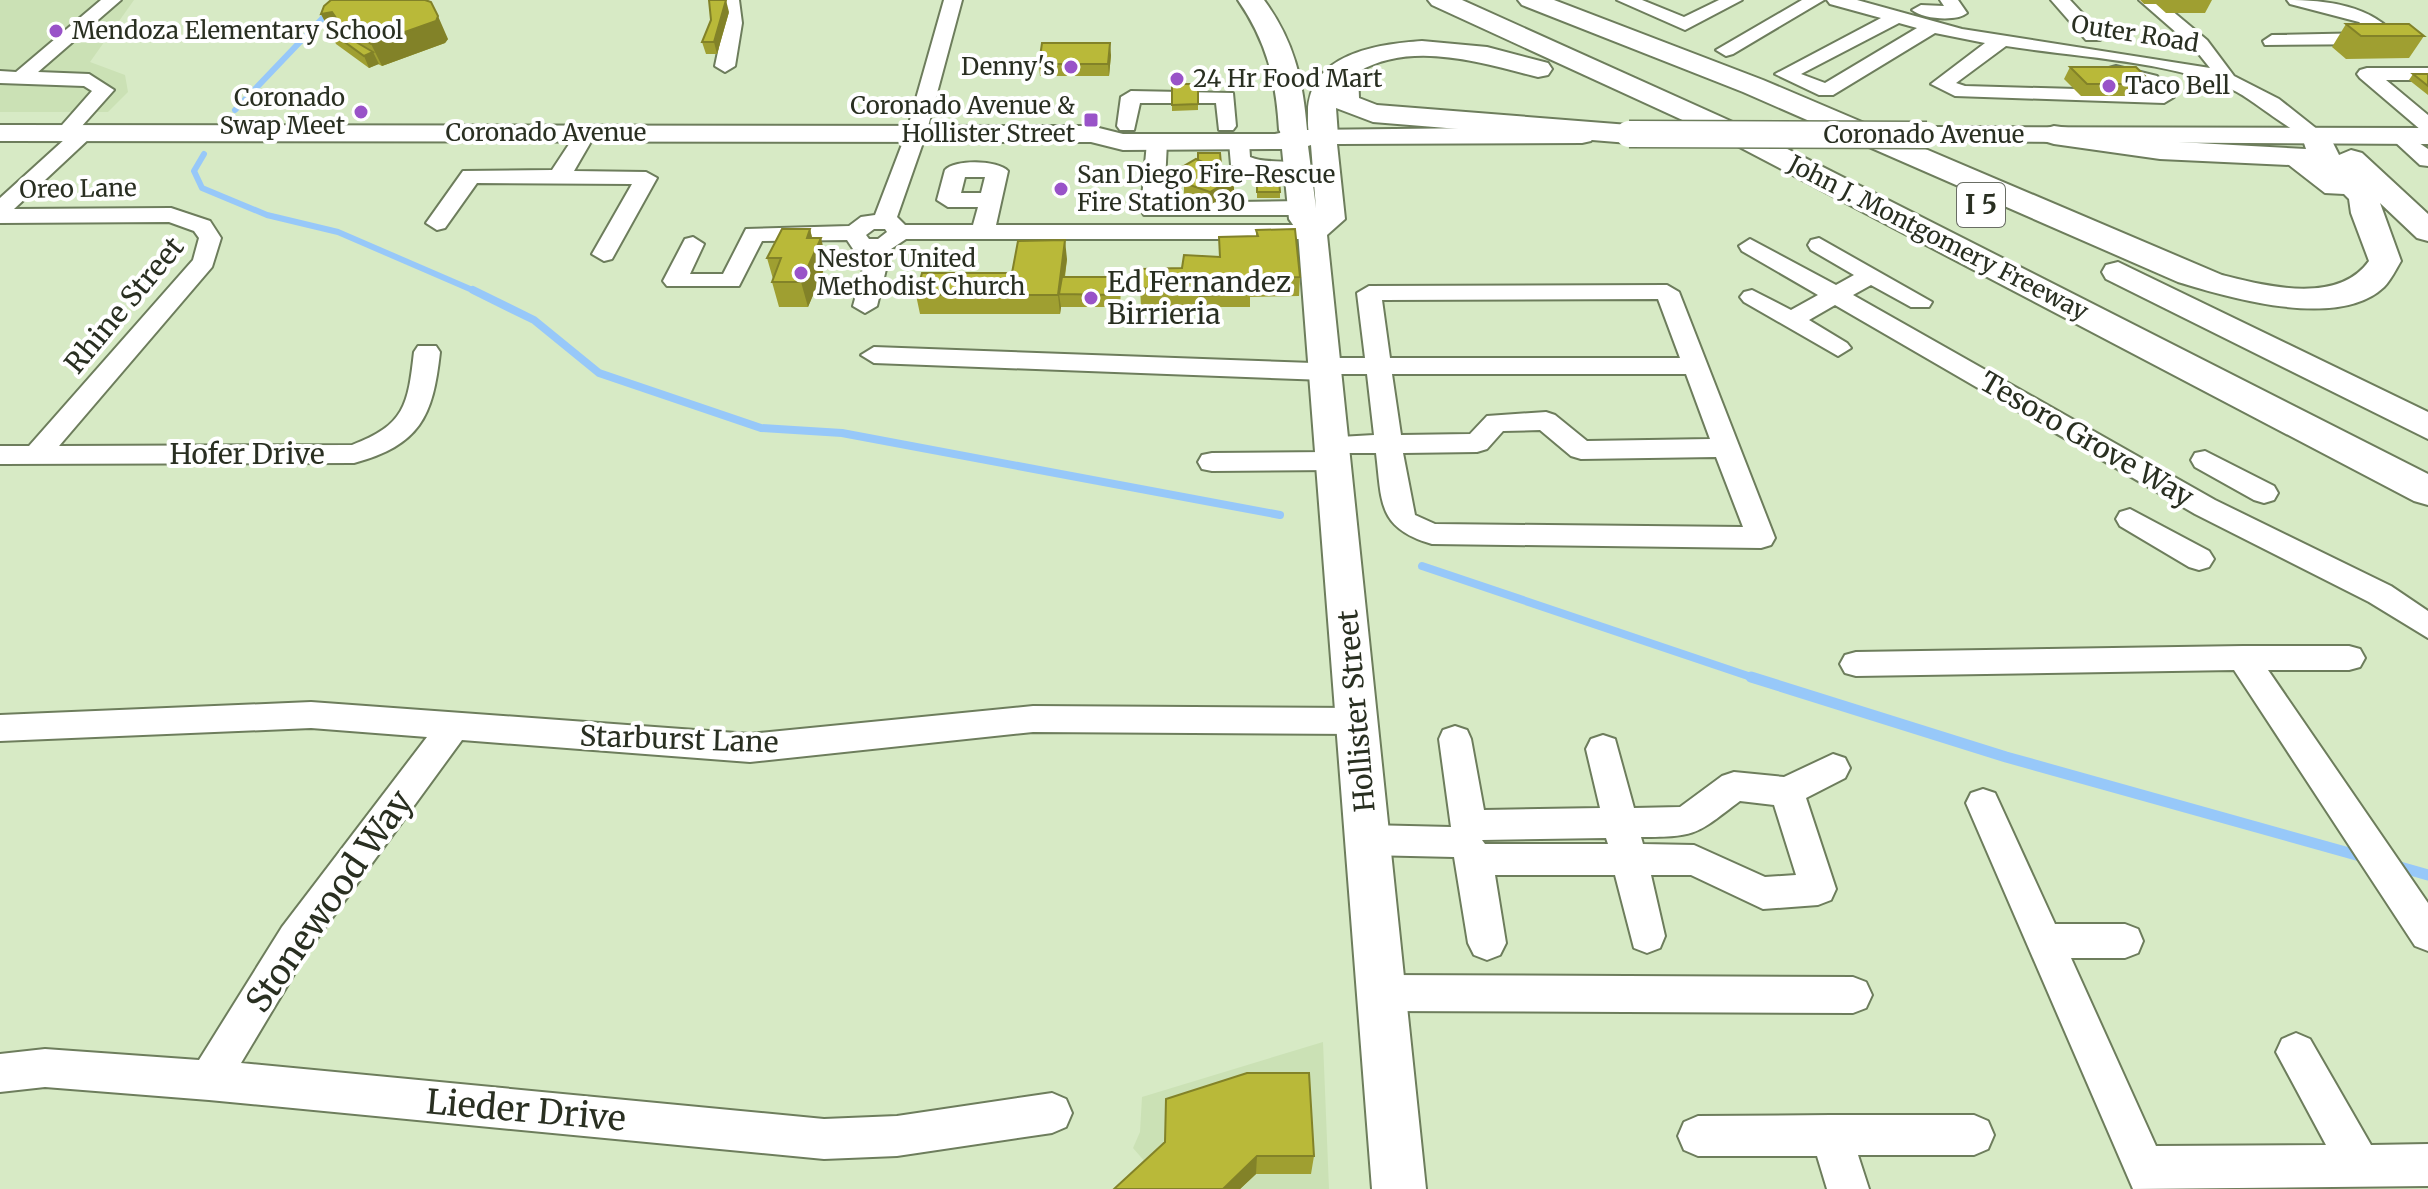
<svg xmlns="http://www.w3.org/2000/svg" width="2428" height="1189" viewBox="0 0 2428 1189" font-family="Merriweather,serif">
  <style>
    .built { fill: #cbe1b5 }
    .lines { fill: none; stroke-linecap: round; stroke-linejoin: round }
    .stream-far2 { stroke: #97c8f9; stroke-width: 6 }
    .stream-far1 { stroke: #97c8f9; stroke-width: 8 }
    .stream { stroke: #97c8f9; stroke-width: 11 }
    .minor-casing { stroke: #6d7d5c; stroke-width: 4 }
    .major-casing { stroke: #6d7d5c; stroke-width: 4 }
    .highway-casing { stroke: #6d7d5c; stroke-width: 4 }
    .minor { fill: #fff; fill-rule: evenodd }
    .major { fill: #fff; fill-rule: evenodd }
    .highway { fill: #fff; fill-rule: evenodd }
    .major-bridge-casing { stroke: #6d7d5c; stroke-width: 29; stroke-linecap: butt }
    .major-bridge { stroke: #fff; stroke-width: 26 }
    .wall { fill: #9f9f31 }
    .shaded-wall { fill: #828228 }
    .building { fill: #b9b939; stroke: #828228; stroke-width: 2 }
    .poi-dot { fill: #9953c8; stroke: #fff; stroke-width: 3 }
    .labels { text-anchor: middle; stroke-width: 8; stroke-linejoin: round; paint-order: stroke }
    .far-poi-label { font-size: 24px; fill: #292f21; stroke: #fff; text-anchor: start }
    .far-street-label { font-size: 24px; fill: #292f21; stroke: #fff }
    .shield { fill: #fff; stroke: #696d64; stroke-width: 2 }
    .shield-label { font-size: 26px; font-weight: bold; fill: #292f21 }
    .poi-label { font-size: 28px; fill: #292f21; stroke: #fff; text-anchor: start }
    .street-label { font-size: 28px; fill: #292f21; stroke: #fff }
    .near-street-label { font-size: 34px; fill: #292f21; stroke: #fff }
  </style>
  <rect width="100%" height="100%" fill="#d7eac5"/>
  <path class="built" d="M0,0H134L90,62L125,75L128,92L108,112H0Z
    M1323,1042L1329,1189H1118L1146,1163L1133,1148L1140,1132L1142,1097Z"/>
  <g class="lines">
    <path class="stream-far2" d="M235,110L340,0
      M204,154L194,171L202,188L267,215L338,232L477,292"/>
    <path class="stream-far1" d="M473,290L534,320L599,373L761,428L842,433L1280,515
      M1422,566L1757,679"/>
    <path class="stream" d="M1751,677L2006,757L2367,858
      M2393,865L2428,875"/>
    <g class="minor-casing">
      <path id="minor" d="M101,0H121L38,72L89,74L114,90L81,127L91,129L94,133L91,137L14,209L171,208L210,221L221,238L212,267L59,446L352,445C405,425 408,405 414,352L418,346H436L440,352C433,417 420,445 354,463L0,464V446H29L193,260L199,238L194,231L169,222L0,223V198L65,139L55,133L92,91L84,86L0,83V71L16,72Z
        M721,0H739L742,23L735,66L725,72L715,66L724,23Z
        M944,0H962L926,134L897,217L905,225H973L978,207H948L937,200L945,170C955,159 998,160 1008,171L996,225H1312L1323,232L1312,239H906L891,249L877,306L865,313L853,306L868,252L853,249L847,240L762,241L739,286H667L663,281L685,239L693,237L704,244L690,274H723L746,229L849,226L861,217L875,215L906,134ZM965,177H985L981,193H961ZM874,229H885L887,232L878,239H869L866,235Z
        M1617,0H1642L1684,17L1719,0H1742L1685,30Z
        M1802,0H1824L1733,54L1726,56L1716,50Z
        M1827,0H1857L1962,29L2210,68L2194,48L2139,0H2159L2207,40L2234,76L2279,99L2327,137L2324,141C2306,146 2256,101 2235,91C2174,61 2075,57 2006,46L1956,83L1965,86L2148,91L2143,84L2109,76L2106,72L2109,68L2116,66L2157,76L2174,97L2164,103L1955,96L1931,84L1985,43L1935,33L1833,95H1819L1775,74L1881,18L1830,4ZM1899,23L1917,28L1825,83L1801,74Z
        M1940,0H1958L1967,13C1956,22 1923,19 1912,10L1921,5L1944,6Z
        M2051,0H2070L2100,32V40H2086Z
        M2287,0C2326,0 2372,5 2398,38L2389,44L2265,45L2263,41L2272,35L2372,33L2359,22L2290,4Z
        M2367,68H2428V80H2386L2428,115V132L2421,130L2360,78L2357,74L2360,70Z
        M1131,91L1233,93L1236,126L1233,130H1219L1216,103H1140L1134,130H1120L1117,126L1121,97Z
        M586,127L596,133L574,171L646,172L657,178L612,259L604,261L592,254L632,184L477,183L445,228L437,230L426,223L463,171L552,170L579,129Z
        M2401,131L2428,149V166L2420,165L2394,141L2391,137Z
        M1157,136L1167,142L1164,203L1302,201L1313,208L1302,215H1144L1141,210L1147,142Z
        M1239,136L1249,142L1250,157C1267,165 1297,157 1309,170C1292,188 1250,173 1231,165L1229,142Z
        M1819,238L1932,302L1929,307H1911L1871,285L1853,295L2215,500L2391,586L2428,611V638L2369,602L2195,514L1835,305L1809,320L1847,343L1851,348L1838,356L1744,302L1740,297L1744,292L1752,290L1791,310L1818,295L1742,251L1739,246L1750,239L1836,285L1854,275L1811,250L1808,245L1811,240Z
        M1667,285L1679,292L1775,538L1771,545L1761,548L1432,544C1377,528 1382,502 1376,453H1337L1347,461L1343,468L1333,470L1212,471L1202,469L1198,462L1202,455L1212,453L1328,452L1319,444L1322,438L1374,435L1367,374H1336L1325,380L874,363L861,355L874,347L1313,363L1324,358H1365L1357,293L1369,286ZM1658,299L1680,358H1390L1382,300ZM1392,374H1686L1710,439L1587,441L1555,415L1546,412L1487,416L1470,434L1401,435ZM1540,430L1571,456L1581,459L1716,457L1743,527L1435,524L1415,515L1403,453L1477,452L1487,449L1503,431Z
        M2205,451L2274,486L2278,493L2274,500L2264,503L2254,500L2195,467L2191,460L2195,453Z
        M2130,509L2209,551L2214,559L2209,567L2199,570L2189,567L2120,526L2116,519L2120,512Z
        M2243,646H2349L2360,649L2365,658L2360,667L2349,670H2268L2428,903V951L2415,946L2234,670L1856,676L1845,673L1840,664L1845,655L1856,652Z
        M311,702L750,734L1033,706L1357,708L1369,712L1373,721L1369,730L1357,734L1033,732L750,762L462,740L308,951L241,1063L824,1119L897,1116L1052,1093L1066,1099L1072,1113L1066,1127L1052,1133L897,1156L824,1159L209,1100L45,1087L0,1092V1054L45,1049L199,1060L282,927L427,737L311,728L0,741V715Z
        M1455,726L1467,730L1471,739L1484,810L1600,808L1586,749L1591,739L1603,735L1615,739L1634,808L1680,807L1722,776L1734,772L1784,777L1833,754L1845,758L1850,768L1845,778L1806,798L1836,889L1831,900L1818,905L1763,909L1691,875H1651L1665,936L1660,948L1647,953L1634,948L1615,875H1495L1506,943L1500,955L1487,960L1474,955L1468,943L1454,857L1367,855L1355,851L1350,840L1355,829L1367,825L1451,827L1439,739L1443,730ZM1740,801L1774,805L1796,875L1765,877L1694,845L1643,844L1641,837C1698,837 1696,834 1740,801ZM1606,838L1608,844H1485L1482,840Z
        M1983,789L1995,793L2055,924H2125L2138,929L2143,941L2138,953L2125,958H2071L2156,1146L2326,1145L2276,1052L2282,1039L2296,1033L2310,1039L2371,1145L2428,1144V1186L2133,1189L1966,803L1971,793Z
        M1381,975L1853,977L1866,982L1872,995L1866,1008L1853,1013L1381,1011L1368,1006L1362,993L1368,980Z
        M1831,1115H1974L1988,1121L1994,1135L1988,1149L1974,1155H1858L1869,1189H1827L1817,1156H1698L1684,1150L1678,1136L1684,1122L1698,1116Z"/>
    </g>
    <g class="major-casing">
      <path id="major" d="M1293,122L1302,124L1306,130L1582,127L1591,129L1595,135L1591,141L1582,143L1337,144L1345,219L1327,235L1426,1189H1372L1298,232L1289,219L1282,149L1123,150L1091,142L0,141V125L1091,126L1123,134H1275L1280,133L1284,124ZM1311,145L1316,208L1308,146Z
        M1927,127L2428,128V144L1918,141L1914,135L1918,129Z"/>
    </g>
    <g class="highway-casing">
      <path id="highway" d="M1238,0H1264C1294,41 1303,80 1307,130L1303,136H1283L1279,130C1276,80 1267,42 1238,0Z
        M1428,0H1462L1746,128L2428,474V505L2414,501L1726,140L1432,5Z
        M1518,0H1554L1763,80L2222,275C2266,286 2338,305 2369,261L2351,213L2349,199L2344,194L2325,193L2289,165L2160,159L2054,144L2044,141L2039,135L2044,129L2054,126L2160,141L2306,149L2302,137L2307,131H2327L2339,155L2351,150L2362,153L2428,214V241L2417,238L2380,203L2401,261C2396,269 2391,280 2384,287C2339,330 2230,298 2178,282L1743,92L1522,5Z
        M1422,41L1487,47L1548,63L1552,69L1548,75L1538,77C1482,63 1412,40 1358,72L1359,98L1377,105L1629,125L1639,128L1644,134L1639,140L1629,143L1373,122L1336,108L1338,136L1333,142H1313C1307,134 1308,123 1308,112C1309,54 1377,44 1422,41Z
        M2118,262L2428,412V439L2106,279L2102,272L2106,265Z"/>
    </g>
    <use href="#minor" class="minor"/>
    <use href="#major" class="major"/>
    <use href="#highway" class="highway"/>
    <g class="major-bridge-casing">
      <path id="major-bridge" d="M1629,134L1927,135"/>
    </g>
    <use href="#major-bridge" class="major-bridge"/>
  </g>
  <path class="wall" d="M2140,0H2212L2205,13H2166L2156,4H2144Z
    M324,6L448,39L445,43L382,66L378,64L369,68L336,44L321,14Z
    M729,12L717,54H706L702,42Z
    M2346,24L2424,36L2409,58L2346,59L2332,47Z
    M1111,55L1109,76H1040L1039,64Z
    M2070,67L2153,84L2147,96H2081L2064,79Z
    M2413,74H2428V95L2409,80Z
    M1172,84H1198V110L1172,111Z
    M1220,153V170L1234,190L1210,205L1184,195V186L1177,182V170Z
    M1257,179L1280,192V198H1257Z
    M810,229L812,238L827,262L808,307H779L772,282L773,279L767,258Z
    M1256,230L1300,277L1299,296L1250,297V307H1219V314H1200V308L1141,306L1140,288L1182,268L1219,257V237L1256,236Z
    M1067,259L1065,277L1121,289L1120,307H1061L1060,314H920L916,295L1012,273Z
    M1165,1142L1314,1156L1311,1174H1256L1240,1189H1114Z"/>
  <path class="shaded-wall" d="M726,0L729,12L717,54L714,42Z
    M332,12L342,34L331,32L321,14Z
    M438,16L448,39L445,43L382,66L371,44Z
    M1110,43L1111,55L1109,76L1108,64Z
    M373,52L379,64L369,68L364,56Z
    M1234,178V190L1210,205V192Z
    M810,229L815,250L821,238L827,262L808,307L801,282L807,238Z
    M1065,240L1067,259L1062,294H1059L1061,307L1060,314L1058,295Z
    M1257,1156L1256,1174L1240,1189H1223Z"/>
  <path class="building" d="M331,0H425L431,2L438,16L436,21L371,44L341,25L332,12L321,14L324,6Z
    M709,0H726L714,42H702L711,20Z
    M337,22L346,36L373,52L364,56L331,32L327,25Z
    M2346,24H2409L2424,36H2361Z
    M1042,43H1110L1108,64H1039Z
    M2070,67H2136L2153,84H2087Z
    M2413,74H2428V86Z
    M1172,84H1198V104L1172,105Z
    M1198,153H1220L1221,164H1207L1198,160Z
    M1196,159L1234,178L1210,192L1184,183L1193,178L1177,170Z
    M1257,179H1279L1280,192H1257Z
    M782,229H810L807,238H821L801,282H772L781,258H767Z
    M1295,229L1300,277L1249,278L1250,288H1219V295L1200,296V289L1140,288L1142,269L1182,268L1184,255L1220,257L1219,237L1258,236L1256,230Z
    M1065,240L1058,295H916L922,273H1012L1018,241Z
    M1062,277H1120L1119,295L1059,294Z
    M1247,1073H1309L1314,1156H1257L1223,1189H1114L1165,1142L1166,1099Z"/>
  <g class="poi-dot">
    <circle cx="56" cy="31" r="8"/>
    <circle cx="1071" cy="67" r="8"/>
    <circle cx="1177" cy="79" r="8"/>
    <circle cx="2109" cy="86" r="8"/>
    <circle cx="361" cy="112" r="8"/>
    <rect x="1083" y="112" width="16" height="16" rx="4"/>
    <circle cx="1061" cy="189" r="8"/>
    <circle cx="801" cy="273" r="8"/>
    <circle cx="1091" cy="298" r="8"/>
  </g>
  <g class="labels">
    <g class="far-poi-label">
      <text x="72" y="39">Mendoza Elementary School</text>
      <text x="1055" y="75" text-anchor="end">Denny's</text>
      <text x="1193" y="87">24 Hr Food Mart</text>
      <text x="2125" y="94">Taco Bell</text>
      <text x="345" y="106" text-anchor="end">Coronado<tspan x="345" dy="28">Swap Meet</tspan></text>
      <text x="1075" y="114" text-anchor="end">Coronado Avenue &amp;<tspan x="1075" dy="28">Hollister Street</tspan></text>
      <text x="1077" y="183">San Diego Fire-Rescue<tspan x="1077" dy="28">Fire Station 30</tspan></text>
      <text x="817" y="267">Nestor United<tspan x="817" dy="28">Methodist Church</tspan></text>
    </g>
    <g class="far-street-label">
      <text transform="translate(2135 34) rotate(9)" y="8">Outer Road</text>
      <text x="546" y="141">Coronado Avenue</text>
      <text x="1924" y="143">Coronado Avenue</text>
      <text transform="translate(78 189) rotate(-1)" y="8">Oreo Lane</text>
      <text transform="translate(1938 238) rotate(27)" y="8">John J. Montgomery Freeway</text>
    </g>
    <rect class="shield" x="1957" y="183" width="48" height="44" rx="6"/>
    <g class="shield-label">
      <text x="1981" y="214">I 5</text>
    </g>
    <g class="poi-label">
      <text x="1107" y="292">Ed Fernandez<tspan x="1107" dy="32">Birrieria</tspan></text>
    </g>
    <g class="street-label">
      <text transform="translate(124 305) rotate(-50)" y="10">Rhine Street</text>
      <text transform="translate(2087 439) rotate(30)" y="10">Tesoro Grove Way</text>
      <text x="247" y="464">Hofer Drive</text>
      <text transform="translate(1356 711) rotate(-95)" y="10">Hollister Street</text>
      <text transform="translate(679 739) rotate(2)" y="10">Starburst Lane</text>
    </g>
    <g class="near-street-label">
      <text transform="translate(329 901) rotate(-55)" y="12">Stonewood Way</text>
      <text transform="translate(526 1110) rotate(5)" y="12">Lieder Drive</text>
    </g>
  </g>
</svg>
